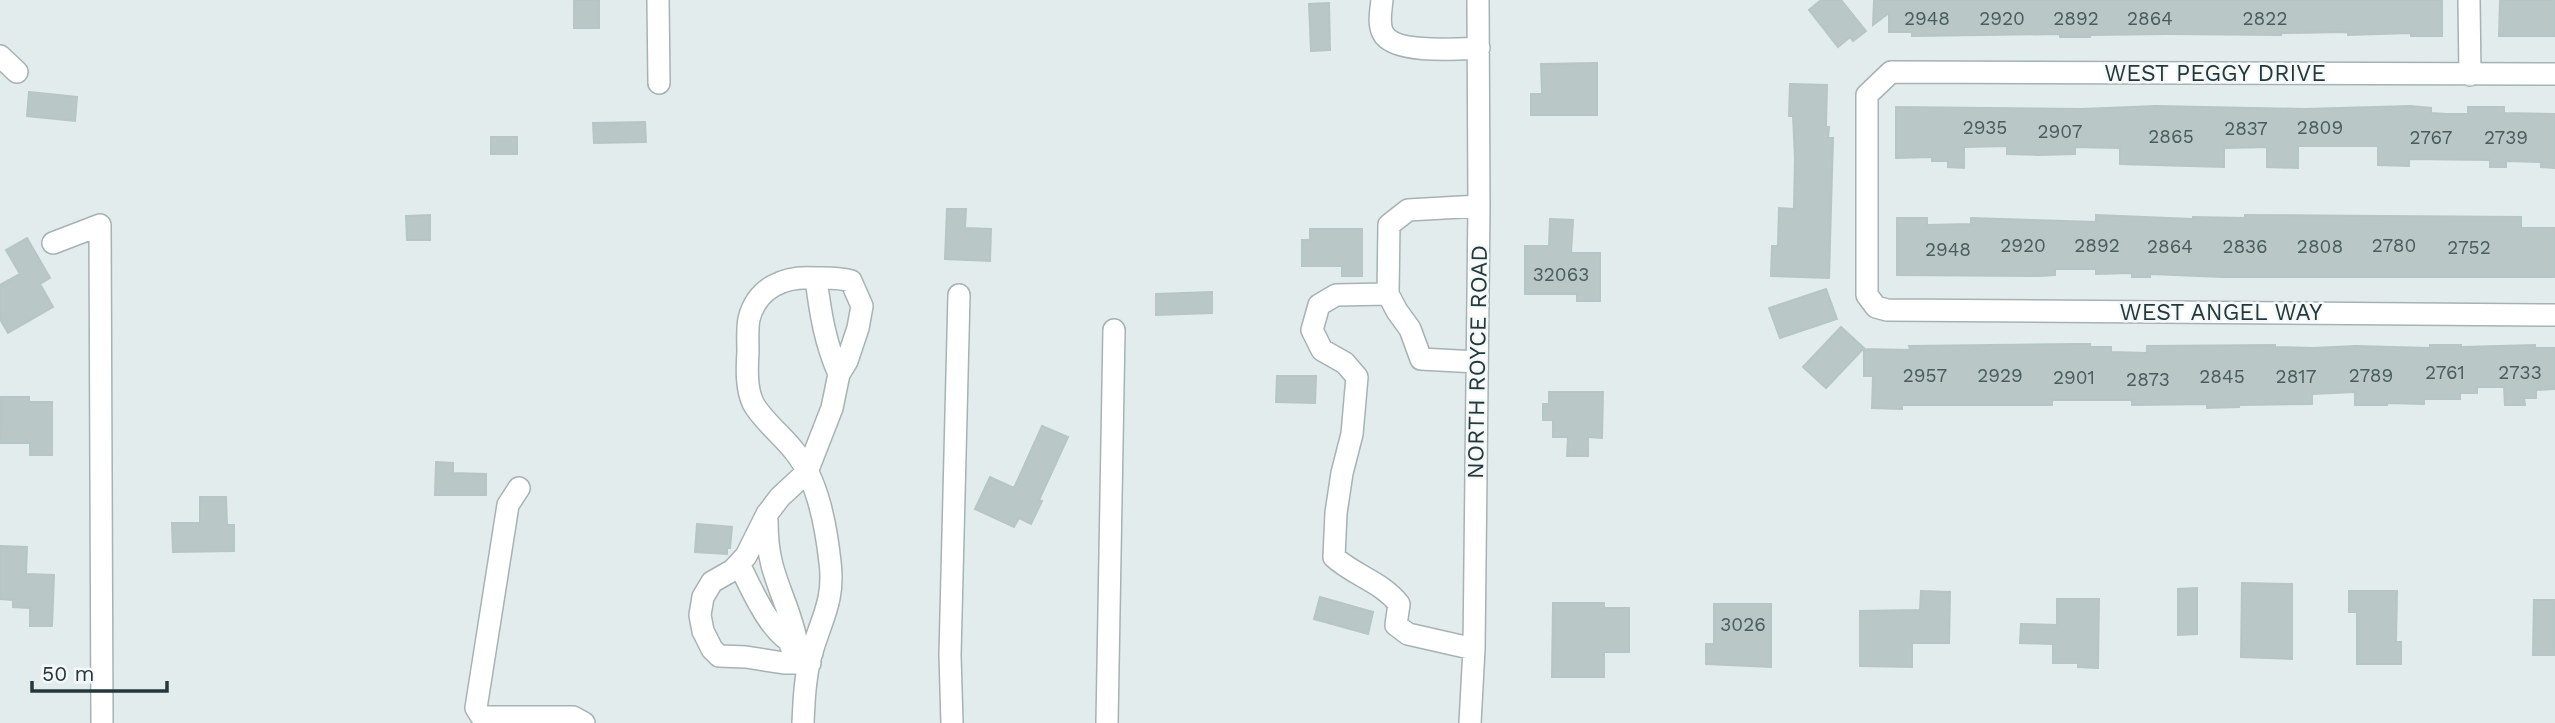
<svg xmlns="http://www.w3.org/2000/svg" width="2555" height="723" viewBox="0 0 2555 723" font-family="'Work Sans',sans-serif">
  <style>
    .building { fill: #b9c7c6; stroke: #b6c5c5; stroke-width: 2 }
    .lines { fill: none; stroke-linecap: round; stroke-linejoin: round }
    .minor-casing { stroke: #a6b2b4; stroke-width: 24 }
    .minor { stroke: #fff; stroke-width: 21 }
    .labels { text-anchor: middle; stroke-width: 5; stroke-linejoin: round; paint-order: stroke }
    .number-label { font-size: 19px; fill: #495c5e }
    .street-label { font-size: 23px; fill: #24383c; stroke: #f4f9f8 }
  </style>
  <rect width="100%" height="100%" fill="#e3ecec"/>
  <path class="building" d="M574,0H599V28H574Z
    M1821,0H1841L1866,31L1853,41L1850,37L1838,47L1809,10Z
    M1874,0H2442V36H2411V33L2348,35V32L2281,33V35L2167,34L2090,35V37H2060V34L1912,36V32H1889V13L1873,25Z
    M2500,0H2555V36H2499Z
    M1329,3L1330,50L1311,51L1309,4Z
    M1597,63V115H1531V94H1542L1541,64Z
    M1790,84L1827,85L1826,127H1829L1828,138H1833L1829,278L1771,276L1772,246H1778L1779,208L1794,209L1795,158L1793,116H1789Z
    M29,92L77,97L75,121L27,116Z
    M2156,106L2305,109L2410,106L2431,108V113L2447,114H2468V107H2504V113L2555,114V168L2541,167V162L2506,161V167H2490V160L2409,159V166L2378,165V146H2298V168L2267,167V147L2224,148V167L2120,164V148L2075,147V154L2038,155L2007,154V146L1964,147V168L1948,167V161H1932V157L1896,158V107L2082,109Z
    M645,122L646,142L594,143L593,123Z
    M491,137H517V154H491Z
    M947,209H966L965,228L991,229L990,261L945,259Z
    M430,215V240H407L406,216Z
    M2096,215L2193,219V217L2245,218V215L2521,217V228H2555V277H2223L2150,274V277H2132V273L2096,274V269H2055V275L2038,276L1897,275V218H1927V225L1971,224V218L2096,222Z
    M1550,219L1573,220L1571,253H1600V301H1577V294H1525V246H1549Z
    M1310,229H1362V276H1342V266H1302V240H1310Z
    M27,238L50,278L40,284L53,307L8,333L0,319V285L20,274L6,250Z
    M1826,289L1837,319L1780,338L1769,308Z
    M1212,292V313L1156,315V294Z
    M1841,327L1864,348L1826,388L1803,367Z
    M2074,344H2090V347H2111V352L2147,353V346L2275,345V347L2312,348L2356,346L2430,348V345H2461V347L2535,345V348H2555V389L2536,390V398H2524L2525,405H2505L2504,387H2477V393H2460V399H2424V404L2387,403V405H2355V392L2312,394V404L2239,405V407L2207,408V404L2132,405V400H2052V405H1902V409L1872,408L1873,376H1864V349L1910,350L1909,346Z
    M1277,376H1316L1315,403L1276,402Z
    M1549,392H1603L1602,438L1588,437V456H1567L1568,437H1553V420H1543V404H1549Z
    M1,397H29V402H52V455H30V443H0Z
    M1042,426L1068,437L1039,500L1042,501L1031,524L1019,518L1014,527L975,509L990,477L1014,488Z
    M436,462L453,463V473L486,474V495H435Z
    M200,497H226L227,525H234V551L173,552L172,523H200Z
    M697,524L732,527L730,548H727V554L695,552Z
    M0,546L27,547L26,574L54,575L52,626H30V608L13,607V600L0,599Z
    M2242,583L2292,584V659L2241,657Z
    M2197,588V634L2178,635V589Z
    M1921,591L1950,592L1949,643H1912V667L1860,666V611L1920,610Z
    M2349,591H2397L2396,642H2401V664H2357V612H2349Z
    M1320,597L1373,612L1368,634L1314,619Z
    M2057,599H2099L2098,668L2078,667V663H2053V644L2020,643L2021,624L2057,625Z
    M2534,600H2555L2554,655H2533Z
    M1553,603H1604V608H1629V652H1604V677H1552Z
    M1714,604H1771V667L1706,664V644H1714Z"/>
  <g class="lines">
    <g class="minor-casing">
      <path id="minor" d="M658,0L659,83
        M1382,0C1381,10 1378,24 1383,33C1393,54 1458,49 1479,48
        M2469,0L2470,75
        M0,56L17,72
        M2555,74L1891,72L1867,95V295L1876,307L1887,310L2555,315
        M53,243L100,225L102,723
        M816,278C820,311 825,343 839,374
        M1388,294L1336,295L1319,305L1312,330L1322,350L1345,363L1357,377L1352,434L1342,473L1336,513L1334,557C1355,576 1382,582 1399,604L1396,625L1408,634L1474,649
        M1477,362L1421,359L1410,329L1397,311L1388,294L1389,225L1408,210L1479,206
        M519,488L508,505L476,708L481,716L487,717H573L584,723
        M767,520C767,536 768,550 772,565C779,592 793,617 797,645L812,653
        M739,564C751,588 771,636 797,645L791,647
        M803,723C804,700 805,677 811,655C821,619 835,601 830,562C826,526 818,480 795,452C784,437 761,419 753,403C746,388 747,368 748,351C748,341 747,329 749,319C757,287 785,276 814,278C827,278 839,277 851,281L862,306L858,328L847,361L839,374L832,408L807,472L780,497L767,514L746,556L733,570L712,582L703,597L700,615L703,631L712,649L719,656L746,657L784,663H810
        M952,723L950,655L959,295
        M1107,723L1114,330
        M1470,723L1474,649L1479,206L1478,0"/>
    </g>
    <use href="#minor" class="minor"/>
  </g>
  <g class="labels">
    <g class="number-label">
      <text x="1927" y="25">2948</text>
      <text x="2002" y="25">2920</text>
      <text x="2076" y="25">2892</text>
      <text x="2150" y="25">2864</text>
      <text x="2265" y="25">2822</text>
      <text x="1985" y="134">2935</text>
      <text x="2320" y="134">2809</text>
      <text x="2246" y="135">2837</text>
      <text x="2060" y="138">2907</text>
      <text x="2171" y="143">2865</text>
      <text x="2431" y="144">2767</text>
      <text x="2506" y="144">2739</text>
      <text x="2023" y="252">2920</text>
      <text x="2097" y="252">2892</text>
      <text x="2394" y="252">2780</text>
      <text x="2170" y="253">2864</text>
      <text x="2245" y="253">2836</text>
      <text x="2320" y="253">2808</text>
      <text x="2469" y="254">2752</text>
      <text x="1948" y="256">2948</text>
      <text x="1561" y="281">32063</text>
      <text x="2445" y="379">2761</text>
      <text x="2520" y="379">2733</text>
      <text x="1925" y="382">2957</text>
      <text x="2000" y="382">2929</text>
      <text x="2371" y="382">2789</text>
      <text x="2222" y="383">2845</text>
      <text x="2296" y="383">2817</text>
      <text x="2074" y="384">2901</text>
      <text x="2148" y="386">2873</text>
      <text x="1743" y="631">3026</text>
    </g>
    <g class="street-label">
      <text x="2215" y="81">WEST PEGGY DRIVE</text>
      <text x="2221" y="320">WEST ANGEL WAY</text>
      <text transform="translate(1477 362) rotate(-89)" y="8">NORTH ROYCE ROAD</text>
    </g>
  </g>
  <path d="M32 681v10h135v-10" fill="none" stroke="#24383c" stroke-width="3.5"/>
  <text x="42" y="681" font-size="21" fill="#24383c" stroke="#f4f9f8" stroke-width="5" paint-order="stroke">50 m</text>
</svg>
